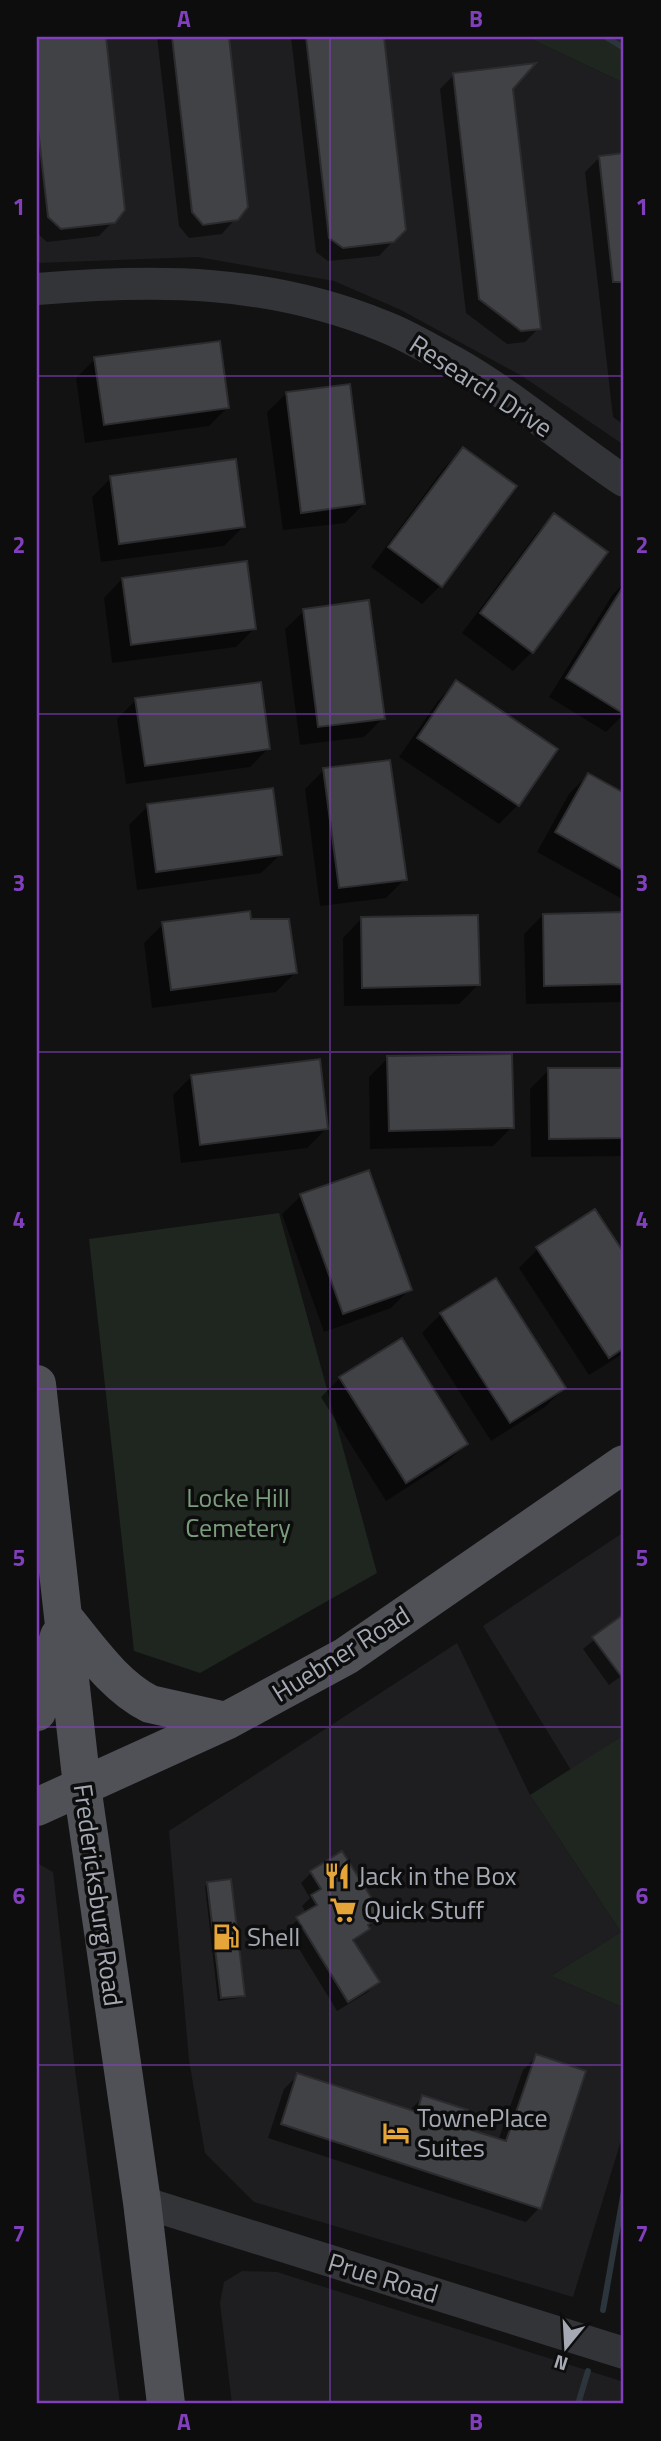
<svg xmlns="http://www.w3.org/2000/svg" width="661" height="2441" viewBox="0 0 661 2441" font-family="'Titillium Web',sans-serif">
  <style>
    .built { fill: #1e1e20 }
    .green { fill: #1e261f }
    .shadow { fill: #0007 }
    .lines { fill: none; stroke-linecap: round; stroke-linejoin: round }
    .stream { stroke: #2c353b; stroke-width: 6 }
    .building { fill: #414246; stroke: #2c2c2f; stroke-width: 2 }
    .minor { stroke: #333438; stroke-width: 32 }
    .major { stroke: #4f5157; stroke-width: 38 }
    .grid { fill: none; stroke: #813fbd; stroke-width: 2; stroke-opacity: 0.55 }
    .labels { text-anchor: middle; stroke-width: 7; stroke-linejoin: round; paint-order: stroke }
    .street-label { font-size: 26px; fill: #a4a9b3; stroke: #0d0d0e }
    .park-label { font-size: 26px; fill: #7c9d7d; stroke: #0d0d0e }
    .poi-label { font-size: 26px; fill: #a4a9b3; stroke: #0d0d0e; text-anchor: start }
    .neatline { fill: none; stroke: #813fbd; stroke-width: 2.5 }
    .grid-label { font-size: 23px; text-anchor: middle; font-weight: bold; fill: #813fbd }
  </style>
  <rect width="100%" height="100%" fill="#121213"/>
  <path class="built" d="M37,37H527L624,83V445L522,376L401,310L334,281L198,257L37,263Z
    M624,1532V1735L571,1770L483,1626Z
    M457,1643L530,1795L621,1932L551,1976L624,2008V2131L573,2297L254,2202L205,2153L189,2060L169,1831Z
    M37,1863L53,1872L75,2070L120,2404H37Z
    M242,2271L277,2272L624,2382V2404H232L220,2303L224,2282Z"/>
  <path class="green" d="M527,37H624V83Z
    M279,1213L377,1573L200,1673L134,1651L89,1239Z
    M624,1735V2008L551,1976L621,1932L530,1795Z"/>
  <path class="shadow" d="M37,37H104L124,210L99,236L47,242L37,233Z
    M157,37H227L246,206L222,234L189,238L179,226Z
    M291,37H382L404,229L379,256L328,261L316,252Z
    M454,75L539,328L525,342L507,344L466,313L440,89Z
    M624,155V425L613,417L585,172L599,158Z
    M95,359L227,408L209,426L85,443L76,378Z
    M286,394L364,504L345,523L283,530L267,412Z
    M463,449L441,585L422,604L371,567L444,468Z
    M111,478L243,527L224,546L101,562L92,497Z
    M554,515L532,652L513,671L462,633L536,534Z
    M122,579L255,628L236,647L112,663L104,598Z
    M624,583V714L606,732L549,697L613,594Z
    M304,611L383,718L364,737L300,745L285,629Z
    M456,682L556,749L518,805L499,824L399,757L438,701Z
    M136,700L268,749L250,767L126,784L117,719Z
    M324,770L405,879L386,898L320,906L305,789Z
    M588,775L624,795V900L537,852L569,794Z
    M148,806L280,855L261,873L137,890L129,825Z
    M624,914V1002L526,1004L524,934L543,915Z
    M361,919L478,985L459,1004L344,1006L343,938Z
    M249,921L295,973L276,992L152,1008L144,943L163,924Z
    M388,1058L512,1127L493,1146L370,1149L369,1077Z
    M624,1069V1156L531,1157L530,1089L549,1070Z
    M192,1076L326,1129L307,1148L181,1163L173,1095Z
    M301,1196L410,1289L391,1308L324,1332L282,1214Z
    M595,1211L624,1256V1353L589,1375L519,1268L538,1249Z
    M441,1314L564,1388L545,1407L491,1441L422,1333Z
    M340,1378L466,1444L447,1462L386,1501L321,1397Z
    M624,1616V1674L609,1685L583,1649Z
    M342,1854L381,1916L353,1942L378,1982L368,1992L337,2011L287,1929L306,1913L302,1906L310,1898L301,1883L311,1873Z
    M208,1883L243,1995L240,1998L218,2001L205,1886Z
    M537,2056L539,2208L526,2222L268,2138L284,2089L298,2075L409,2111L423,2097L460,2128L498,2141L523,2070Z"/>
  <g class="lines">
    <path class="stream" d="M606,37L624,48
      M603,2310L624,2191
      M578,2404L588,2371"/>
  </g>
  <path class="building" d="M37,37H106L125,210L115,223L61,229L48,217L37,120Z
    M172,37H229L248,207L238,220L203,225L192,212Z
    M306,37H384L406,230L394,242L343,248L329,238Z
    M536,63L513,89L541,329L521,331L479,299L453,73Z
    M624,153V282H613L599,156Z
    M220,341L229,408L104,425L94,357Z
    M350,384L365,504L301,513L286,392Z
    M463,447L517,486L442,587L388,547Z
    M236,459L245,527L119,544L110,476Z
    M554,513L608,552L533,653L480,613Z
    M247,561L256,629L131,645L122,578Z
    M624,585V714L566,678Z
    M369,600L385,719L318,727L303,609Z
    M456,680L558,749L519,806L417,738Z
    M261,682L270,749L145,766L135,698Z
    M390,760L407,880L339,888L323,768Z
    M588,773L624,793V871L555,832Z
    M273,788L282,855L156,872L147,804Z
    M250,911L251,919H289L297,973L171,990L162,922Z
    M624,912V984L544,986L543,914Z
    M478,915L480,985L362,988L361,917Z
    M512,1054L514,1128L389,1131L387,1056Z
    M320,1059L328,1129L200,1145L191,1075Z
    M548,1068H624V1138L549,1139Z
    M369,1170L412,1290L343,1314L300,1194Z
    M595,1209L624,1253V1348L609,1358L536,1247Z
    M496,1278L566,1388L510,1423L440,1313Z
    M402,1338L468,1444L406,1483L339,1377Z
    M624,1614V1680L592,1637Z
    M342,1851L383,1916L368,1925L370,1929L353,1940L380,1982L348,2002L296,1917L317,1905L311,1895L321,1889L310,1871Z
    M231,1879L245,1996L221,1998L207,1882Z
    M536,2054L586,2071L541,2209L281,2124L297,2073L417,2112L422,2095L468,2110L462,2127L506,2141Z"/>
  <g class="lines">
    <path class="minor" d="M37,289C158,279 268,279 383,326C407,335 431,350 454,362C514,396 567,443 624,481
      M142,2202L624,2353"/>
    <path class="major" d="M37,1384L82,1786L142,2202L166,2404
      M64,1618C89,1648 114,1686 150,1704L226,1721
      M37,1712L59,1636
      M37,1807L226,1721L346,1656L624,1464"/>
  </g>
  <path class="grid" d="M330,37V2404M37,376H624M37,714H624M37,1052H624M37,1389H624M37,1727H624M37,2065H624"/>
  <defs>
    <g id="restaurant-bare" transform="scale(2.1)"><path d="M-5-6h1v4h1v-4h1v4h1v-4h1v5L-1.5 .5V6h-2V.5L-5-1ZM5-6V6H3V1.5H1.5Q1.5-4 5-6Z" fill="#e5a538" stroke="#0d0d0e" stroke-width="2.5" paint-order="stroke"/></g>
    <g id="supermarket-bare" transform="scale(2.1)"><path d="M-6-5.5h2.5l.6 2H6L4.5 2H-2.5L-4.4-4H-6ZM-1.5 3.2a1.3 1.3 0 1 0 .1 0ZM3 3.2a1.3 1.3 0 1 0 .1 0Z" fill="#e5a538" stroke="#0d0d0e" stroke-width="2.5" paint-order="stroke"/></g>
    <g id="fuel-bare" transform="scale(2.1)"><path d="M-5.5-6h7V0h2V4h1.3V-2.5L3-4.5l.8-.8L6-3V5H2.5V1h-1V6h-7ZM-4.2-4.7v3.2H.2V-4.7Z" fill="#e5a538" stroke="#0d0d0e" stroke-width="2.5" paint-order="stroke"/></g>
    <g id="hotel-bare" transform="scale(2.1)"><path d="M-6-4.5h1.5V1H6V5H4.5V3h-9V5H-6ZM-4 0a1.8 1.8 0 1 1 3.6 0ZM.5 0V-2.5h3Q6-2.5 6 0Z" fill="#e5a538" stroke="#0d0d0e" stroke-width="2.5" paint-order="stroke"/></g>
  </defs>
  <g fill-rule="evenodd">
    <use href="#restaurant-bare" x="337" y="1876"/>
    <use href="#supermarket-bare" x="343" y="1910"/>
    <use href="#fuel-bare" x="226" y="1937"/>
    <use href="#hotel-bare" x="396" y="2133"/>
  </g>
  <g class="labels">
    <g class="street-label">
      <text transform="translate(481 386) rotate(33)" y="9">Research Drive</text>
      <text transform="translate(341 1654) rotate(-32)" y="9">Huebner Road</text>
      <text transform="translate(98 1895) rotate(82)" y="9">Fredericksburg Road</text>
      <text transform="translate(383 2278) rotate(17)" y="9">Prue Road</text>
    </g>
    <g class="park-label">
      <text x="238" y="1507">Locke Hill<tspan x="238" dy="30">Cemetery</tspan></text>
    </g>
    <g class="poi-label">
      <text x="358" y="1885">Jack in the Box</text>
      <text x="364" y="1919">Quick Stuff</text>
      <text x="247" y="1946">Shell</text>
      <text x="417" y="2127">TownePlace<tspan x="417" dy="30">Suites</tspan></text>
    </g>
  </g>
  <rect width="661" height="2441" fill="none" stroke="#0d0d0e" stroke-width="77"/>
  <g transform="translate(566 2347) rotate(198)" stroke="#0d0d0e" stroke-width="5" paint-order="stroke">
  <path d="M0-5L12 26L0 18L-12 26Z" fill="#a4a9b3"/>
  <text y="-10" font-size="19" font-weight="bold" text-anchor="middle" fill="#a4a9b3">N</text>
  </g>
  <rect x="38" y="38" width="584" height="2364" class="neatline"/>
  <g class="grid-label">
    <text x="184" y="27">A</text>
    <text x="476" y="27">B</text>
    <text x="19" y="215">1</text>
    <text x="642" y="215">1</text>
    <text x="19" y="553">2</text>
    <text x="642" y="553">2</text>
    <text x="19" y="891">3</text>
    <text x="642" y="891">3</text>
    <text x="19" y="1228">4</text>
    <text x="642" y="1228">4</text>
    <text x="19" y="1566">5</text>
    <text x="642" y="1566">5</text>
    <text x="19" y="1904">6</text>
    <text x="642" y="1904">6</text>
    <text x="19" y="2242">7</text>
    <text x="642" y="2242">7</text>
    <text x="184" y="2430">A</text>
    <text x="476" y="2430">B</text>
  </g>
</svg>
